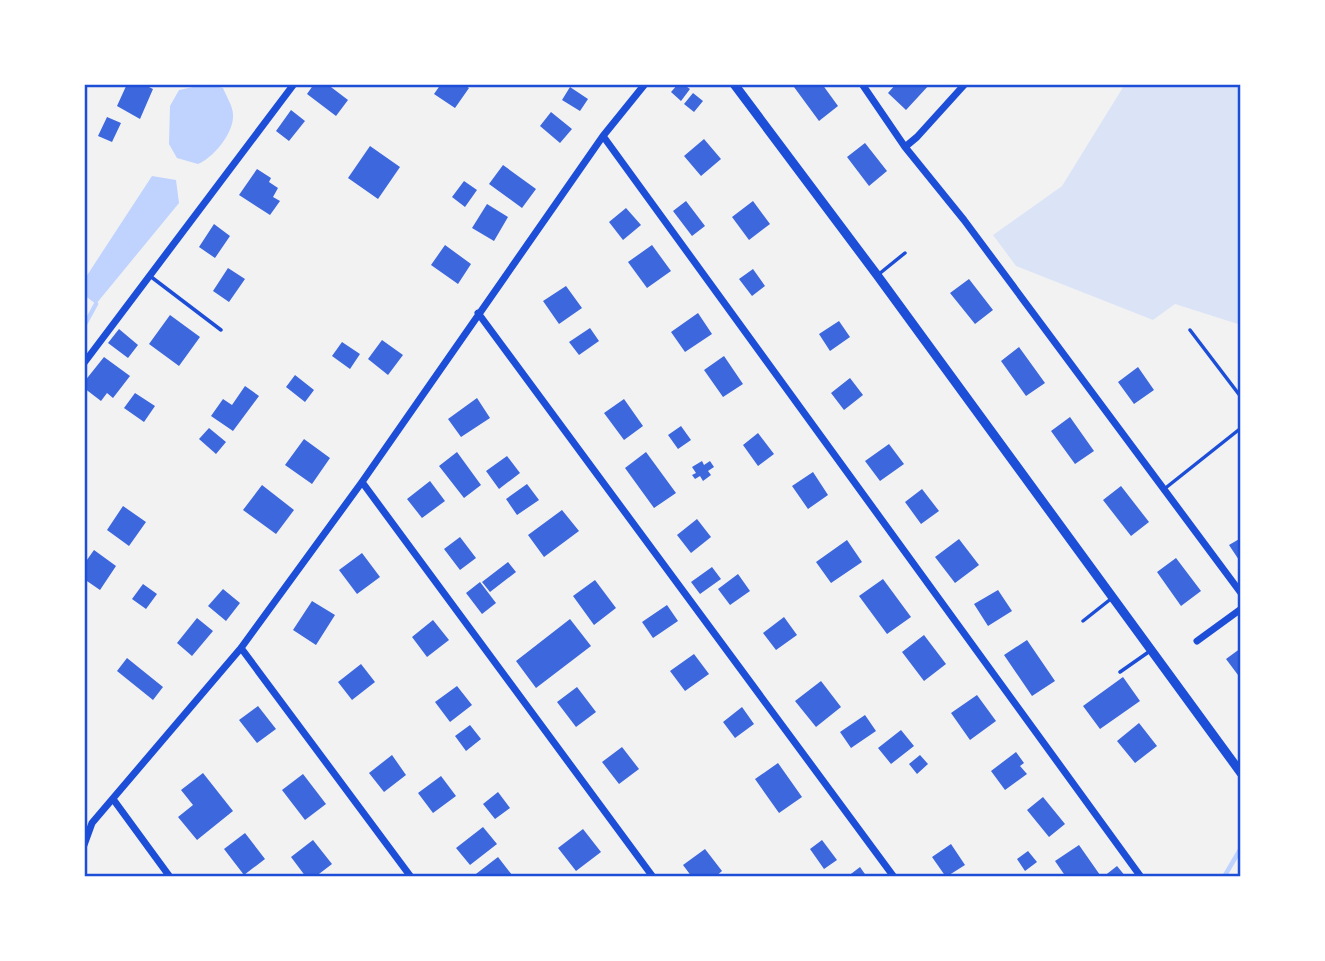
<svg xmlns="http://www.w3.org/2000/svg" width="1325" height="961" viewBox="0 0 1325 961" font-family="'Fira Sans Condensed',sans-serif">
  <style>
    .green { fill: #dbe4f7 }
    .water { fill: #bfd3fe }
    .lines { fill: none; stroke-linecap: round; stroke-linejoin: round }
    .stream { stroke: #bfd3fe; stroke-width: 4.5 }
    .building { fill: #3d67dc }
    .service { stroke: #1d4ed8; stroke-width: 3.5 }
    .minor { stroke: #1d4ed8; stroke-width: 7 }
    .tertiary { stroke: #1d4ed8; stroke-width: 9 }
    .neatline { fill: none; stroke: #1d4ed8; stroke-width: 2.5 }
  </style>
  <rect width="100%" height="100%" fill="#f2f2f2"/>
  <path class="green" d="M1125,84H1241V325L1175,304L1153,320L1016,266L993,235L1062,186Z"/>
  <path class="water" d="M207,84L223,88C226,96 233,106 233,115C234,133 213,158 198,164L177,158L169,144L170,106L179,90Z
    M152,176L176,180L179,203L96,304L84,295V280Z"/>
  <g class="lines">
    <path class="stream" d="M84,326L96,304
      M1224,877L1241,848"/>
  </g>
  <path class="building" d="M127,84H143L153,89L140,119L117,106Z
    M314,84H327L348,100L336,116L307,94Z
    M441,84H463L469,88L455,108L434,94Z
    M678,84H683L690,89L681,101L671,92Z
    M797,84H822L838,106L819,121L794,87Z
    M896,84H930L906,110L888,93Z
    M570,87L588,99L580,111L562,100Z
    M693,93L703,101L694,112L684,104Z
    M291,110L305,121L289,141L276,131Z
    M551,112L572,129L560,143L540,126Z
    M107,117L121,123L112,142L98,136Z
    M704,139L721,159L701,176L684,156Z
    M865,143L887,171L869,186L847,157Z
    M370,146L400,167L378,199L348,178Z
    M503,165L536,189L522,208L489,184Z
    M257,169L271,178L269,182L278,188L273,197L280,201L270,215L239,195Z
    M464,181L477,190L465,207L452,197Z
    M686,201L705,226L692,236L673,211Z
    M753,201L770,224L749,240L732,217Z
    M487,204L508,217L494,241L472,228Z
    M626,208L641,225L623,240L609,222Z
    M214,224L230,236L215,258L199,247Z
    M445,245L471,264L458,284L431,265Z
    M652,245L671,271L647,288L628,262Z
    M228,268L245,279L229,302L213,291Z
    M753,269L765,286L752,296L739,279Z
    M969,279L993,310L975,324L950,293Z
    M566,286L582,308L559,324L543,301Z
    M698,313L712,334L685,352L671,332Z
    M170,315L200,337L179,366L149,344Z
    M839,321L850,337L830,351L819,334Z
    M590,328L599,341L579,355L569,342Z
    M119,329L138,345L128,358L108,343Z
    M382,340L403,355L388,375L368,359Z
    M342,342L360,354L350,369L332,356Z
    M1019,347L1045,383L1026,396L1001,361Z
    M724,356L743,384L723,397L704,370Z
    M104,357L130,376L113,398L107,393L101,401L84,388V382Z
    M1138,367L1154,390L1134,404L1118,382Z
    M295,375L314,390L305,402L286,387Z
    M850,378L863,395L844,410L831,393Z
    M245,386L259,396L233,431L211,416L223,399L232,405Z
    M135,393L155,406L144,422L124,408Z
    M477,398L490,418L461,437L448,419Z
    M624,399L643,426L624,440L604,413Z
    M1070,417L1094,451L1075,464L1051,431Z
    M681,426L691,440L678,449L668,435Z
    M209,428L226,442L216,454L199,439Z
    M758,433L774,454L758,466L743,445Z
    M304,439L330,458L312,484L285,465Z
    M889,444L904,464L880,481L865,461Z
    M457,452L481,485L464,498L439,466Z
    M646,452L676,493L654,508L625,468Z
    M507,456L520,473L499,489L486,471Z
    M702,461L704,465L710,461L714,467L708,471L711,475L703,481L700,476L695,479L692,475L696,473L692,467Z
    M813,472L828,495L808,509L792,486Z
    M430,481L445,501L422,518L407,499Z
    M527,484L539,500L517,515L506,499Z
    M262,485L294,510L276,534L243,510Z
    M1121,486L1149,522L1131,536L1103,500Z
    M922,489L939,511L921,524L905,502Z
    M123,506L146,522L129,546L107,530Z
    M562,510L579,531L544,557L528,535Z
    M697,519L711,537L691,553L677,535Z
    M460,537L476,558L460,570L444,549Z
    M1241,538V563L1229,545Z
    M959,539L979,565L955,583L935,557Z
    M847,540L862,562L831,583L816,562Z
    M94,550L116,566L100,590L84,579V564Z
    M362,553L380,577L357,594L339,570Z
    M1176,558L1201,591L1181,606L1157,572Z
    M508,562L516,572L490,592L482,582Z
    M712,567L721,579L700,594L691,582Z
    M738,574L750,591L730,605L718,589Z
    M883,579L911,617L887,634L859,596Z
    M595,580L616,608L594,625L573,596Z
    M480,582L496,603L482,614L466,593Z
    M143,584L157,594L146,609L132,599Z
    M223,589L240,603L226,621L208,606Z
    M998,590L1012,611L988,626L974,604Z
    M312,601L335,615L316,645L293,630Z
    M667,605L678,621L653,638L642,622Z
    M784,617L797,635L776,650L763,633Z
    M197,618L213,631L192,656L177,643Z
    M570,619L591,646L536,688L516,661Z
    M433,620L449,640L427,657L412,637Z
    M924,635L946,664L924,681L902,652Z
    M1027,640L1055,681L1032,696L1004,655Z
    M1241,648V679L1226,659Z
    M694,654L709,674L685,691L670,671Z
    M127,658L163,687L153,700L117,671Z
    M361,664L375,682L352,700L338,682Z
    M1123,677L1140,701L1100,729L1083,706Z
    M821,681L841,707L816,727L795,701Z
    M457,686L472,705L450,722L435,702Z
    M577,687L596,712L576,727L557,702Z
    M977,695L996,721L970,740L951,713Z
    M258,706L276,729L257,743L239,720Z
    M742,707L754,724L735,738L723,722Z
    M865,715L876,731L851,748L840,732Z
    M1139,723L1157,746L1135,763L1117,741Z
    M470,725L481,739L466,751L455,736Z
    M901,730L914,746L891,764L878,748Z
    M622,747L639,769L619,784L602,762Z
    M1016,752L1024,763L1020,766L1027,774L1005,790L991,771Z
    M392,755L406,775L384,792L369,773Z
    M920,755L928,764L917,774L909,764Z
    M778,763L802,797L779,813L755,779Z
    M203,773L233,811L197,840L178,817L193,805L181,790Z
    M303,774L326,804L305,820L282,790Z
    M441,776L456,796L433,813L418,793Z
    M498,792L510,808L495,819L483,804Z
    M1043,797L1065,824L1049,837L1027,810Z
    M483,827L497,844L470,865L456,848Z
    M583,829L601,852L576,871L558,848Z
    M245,833L265,859L244,875L224,849Z
    M313,840L332,864L315,877H306L291,857Z
    M822,840L837,860L824,869L810,849Z
    M951,844L965,865L946,877L932,857Z
    M1079,845L1100,875L1097,877H1066L1055,861Z
    M705,849L722,871L715,877H692L683,865Z
    M1028,851L1037,862L1025,871L1017,859Z
    M498,857L512,875L509,877H472Z
    M1117,866L1126,877H1103Z
    M860,867L867,877H847Z"/>
  <g class="lines">
    <path class="service" d="M879,274L905,253
      M150,276L221,330
      M1190,330L1241,397
      M1163,490L1241,428
      M1083,621L1112,598
      M1120,672L1150,651"/>
    <path class="minor" d="M862,84L905,147L964,220L1241,593
      M603,136L1141,877
      M905,147L917,137L965,84
      M478,313L894,877
      M84,363L294,84
      M362,482L653,877
      M1197,641L1241,609
      M241,648L411,877
      M113,799L170,877
      M84,845L92,823L241,648L362,482L603,136L645,84"/>
    <path class="tertiary" d="M734,84L877,275L1241,773"/>
  </g>
  <rect width="1325" height="961" fill="none" stroke="#ffffff" stroke-width="172"/>
  <rect x="86" y="86" width="1153" height="789" class="neatline"/>
</svg>
